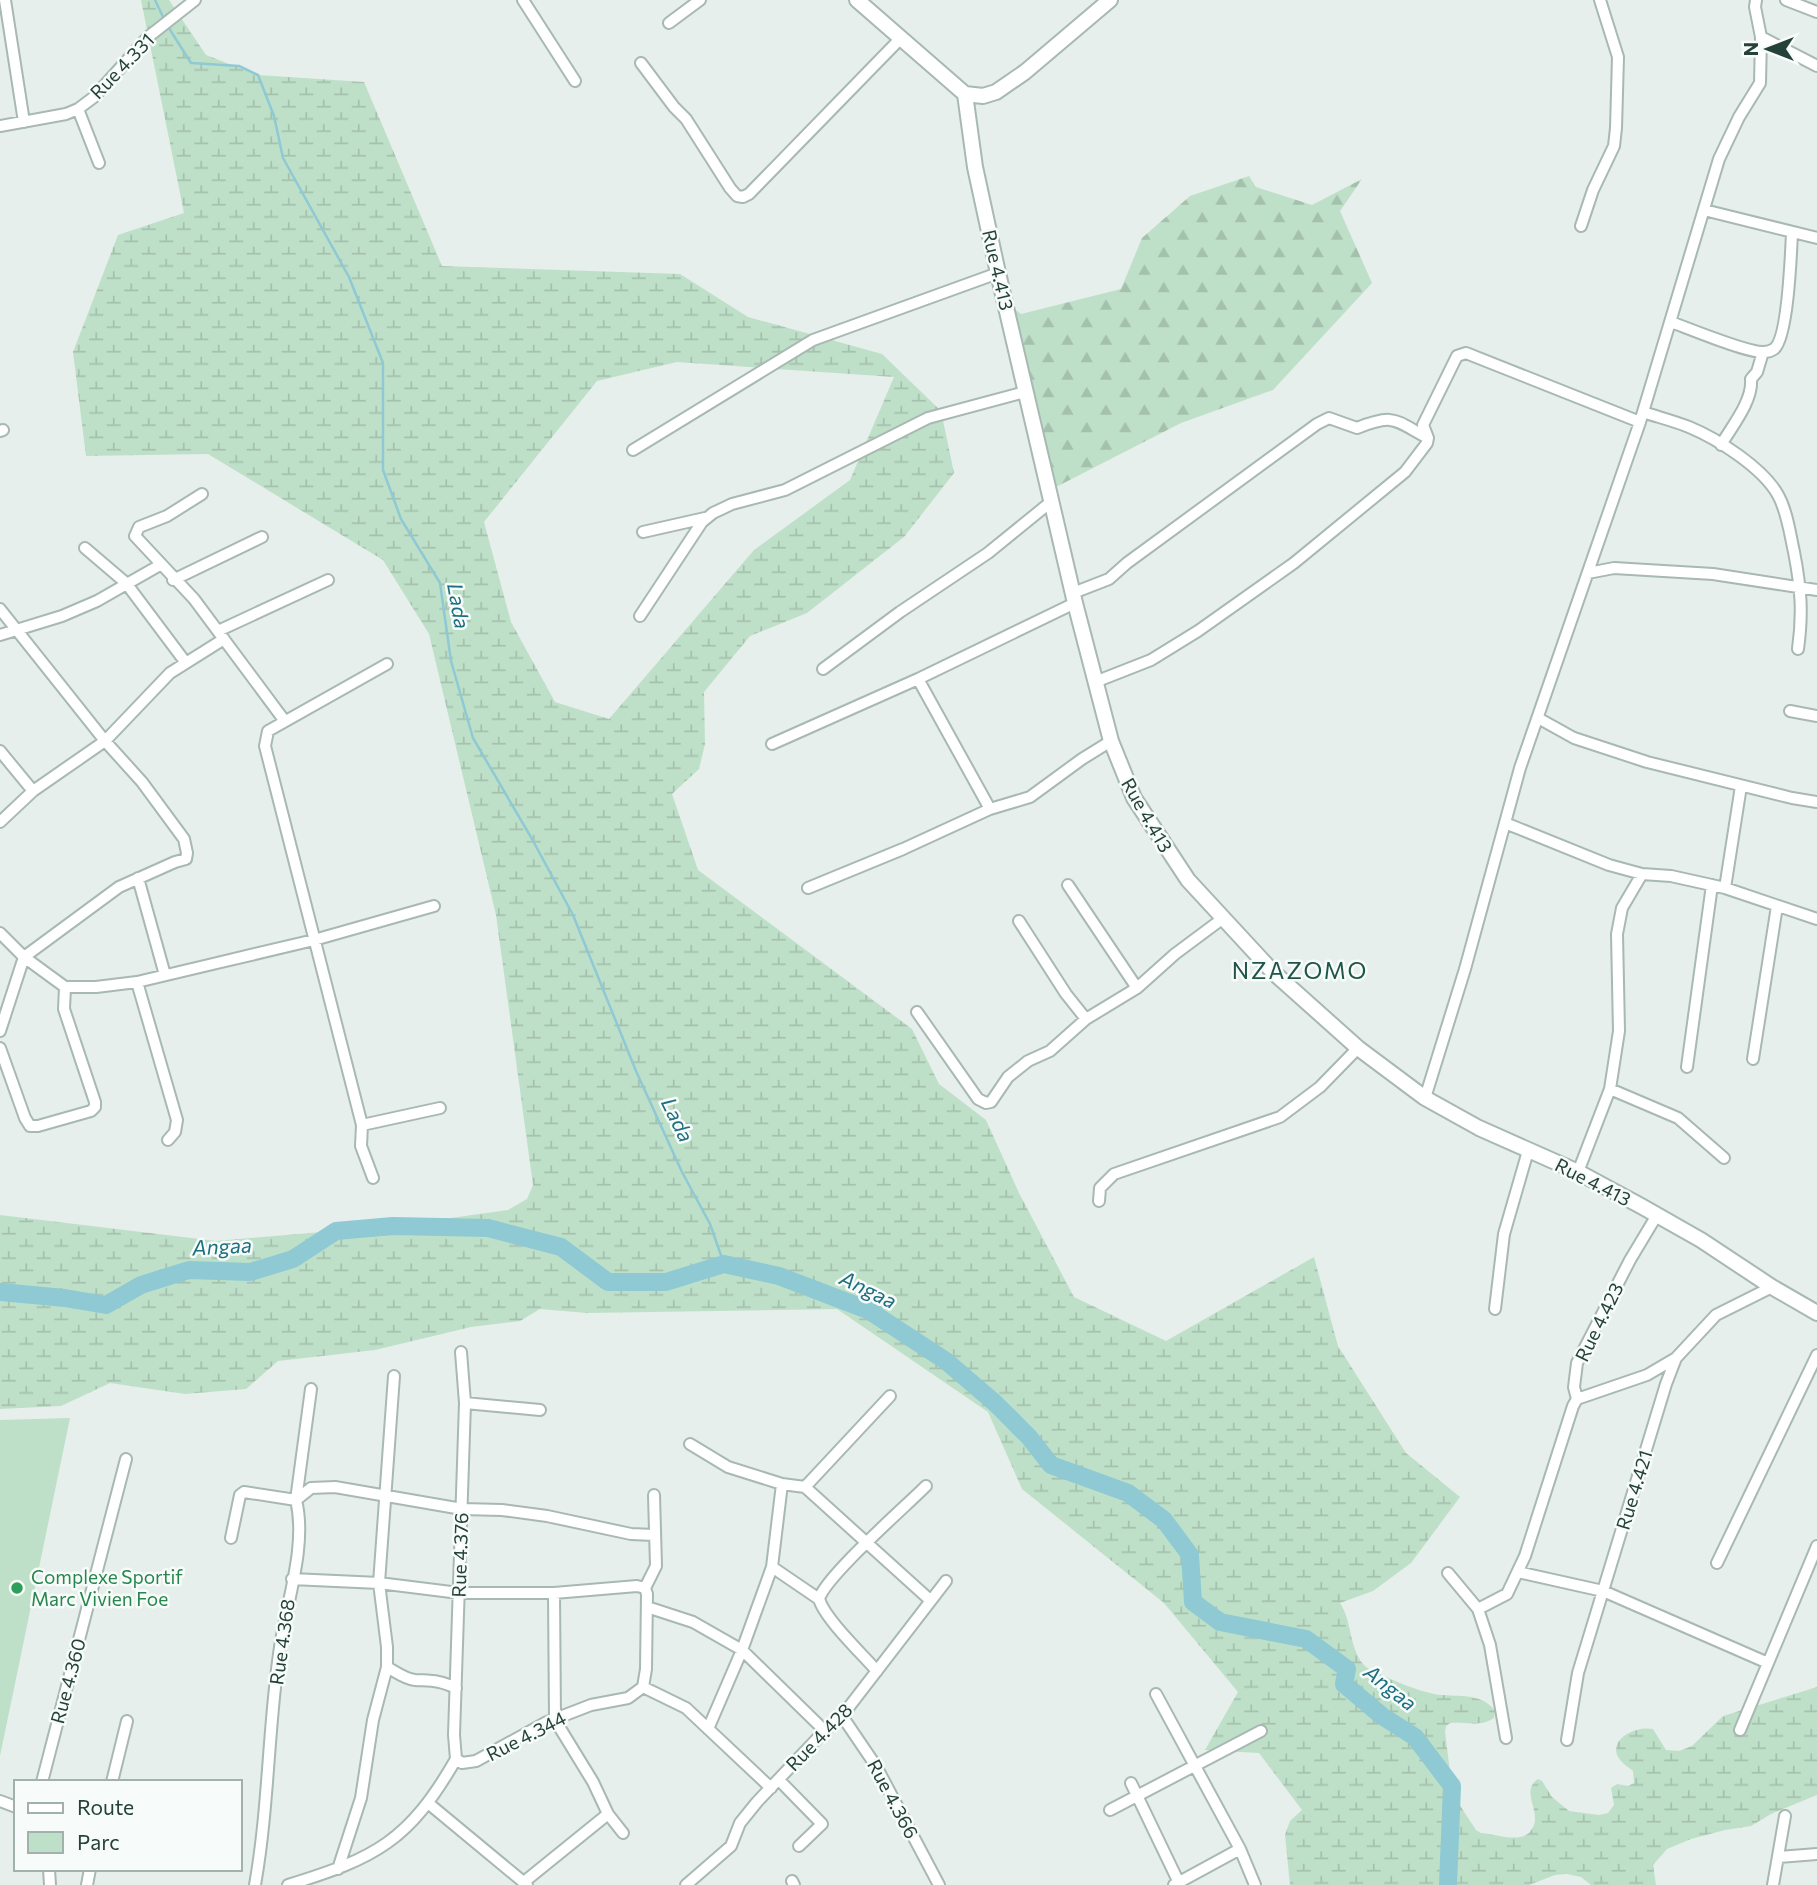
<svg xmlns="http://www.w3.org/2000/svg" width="1817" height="1885" viewBox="0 0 1817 1885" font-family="Commissioner,sans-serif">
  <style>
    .green { fill: #bfe0c8 }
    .forest { fill: url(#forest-firs) }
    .wetland { fill: url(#wetland-marsh); fill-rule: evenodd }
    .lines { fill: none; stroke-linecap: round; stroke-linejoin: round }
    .stream { stroke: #8ec9d4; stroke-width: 2.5 }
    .river { stroke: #8ec9d4; stroke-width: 18 }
    .minor-casing { stroke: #a8b8b2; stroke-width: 14 }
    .tertiary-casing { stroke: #a8b8b2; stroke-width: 18 }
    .minor { stroke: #fff; stroke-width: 10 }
    .tertiary { stroke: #fff; stroke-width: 14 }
    .leisure-dot { fill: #2e9e5b; stroke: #f7fbf9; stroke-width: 2.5 }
    .labels { text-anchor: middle; stroke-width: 5; stroke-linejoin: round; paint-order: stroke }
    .street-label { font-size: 19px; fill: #24423a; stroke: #f7fbf9 }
    .leisure-label { font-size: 19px; fill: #27864d; stroke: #f7fbf9; text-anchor: start }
    .water-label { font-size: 21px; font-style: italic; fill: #1c6f80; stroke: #f7fbf9 }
    .quarter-label { font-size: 23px; letter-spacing: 2px; fill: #1f5548; stroke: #f7fbf9 }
  </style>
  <defs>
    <pattern id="forest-firs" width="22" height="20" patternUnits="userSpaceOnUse" patternTransform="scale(1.75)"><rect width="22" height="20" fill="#bfe0c8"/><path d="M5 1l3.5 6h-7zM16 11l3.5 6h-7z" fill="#a4c1ad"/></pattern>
    <pattern id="wetland-marsh" width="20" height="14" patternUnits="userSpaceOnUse" patternTransform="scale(1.75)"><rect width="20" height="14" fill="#bfe0c8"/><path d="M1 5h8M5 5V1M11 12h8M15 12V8" fill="none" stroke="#a4c1ad"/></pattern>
  </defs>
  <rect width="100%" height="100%" fill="#e6efeb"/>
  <path class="green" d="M70,1418L0,1756V1420Z"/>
  <path class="forest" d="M1249,176L1256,187L1312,205L1362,179L1340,211L1372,283L1273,390L1181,423L1056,487L1006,303L1021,314L1121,289L1142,238L1190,196Z"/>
  <path class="wetland" d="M141,0H169L206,55L258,75L364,82L442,266L680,274L748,317L882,354L941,411L954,473L904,537L807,613L750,636L704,692L705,744L699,769L672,794L698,870L912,1029L939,1084L986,1120L1019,1193L1074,1297L1166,1341L1314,1257L1338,1346L1406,1453L1460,1497L1411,1563L1373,1591L1340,1603C1352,1621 1349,1647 1363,1664C1368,1670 1376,1672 1382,1675C1399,1683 1416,1690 1434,1694C1455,1698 1481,1691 1495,1711L1494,1718C1481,1727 1465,1722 1450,1723L1446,1726L1445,1732L1453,1795L1476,1830L1481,1833C1496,1834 1523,1845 1532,1829C1543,1812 1519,1792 1538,1779L1542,1781L1552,1797L1569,1811L1599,1815L1608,1813L1614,1805L1611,1788L1617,1784L1628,1786L1634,1783L1633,1771C1628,1767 1620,1762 1617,1755C1611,1736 1639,1726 1653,1729L1666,1750L1679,1751L1692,1746L1723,1716L1817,1687V1795L1771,1814L1751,1826L1725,1830L1691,1839L1667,1849L1653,1865L1656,1885H1591L1581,1877L1567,1874L1555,1875L1529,1885H1290L1285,1835L1290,1821L1302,1810L1259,1753L1205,1750L1238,1692L1164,1603L1022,1489L988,1412L837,1309L587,1313L540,1309L520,1321L471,1327L375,1350L278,1361L246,1389L185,1394L110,1383L61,1406L0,1409V1215L216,1241L393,1226L508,1210L527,1199L533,1185L496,915L429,634L383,560L208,454L86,456L73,352L118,235L184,213ZM677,362L894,377L850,480L754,550L609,719L555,702L511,622L484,522L597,381Z"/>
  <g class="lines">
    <path class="stream" d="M155,0L164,19
      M167,25L191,63L239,66L258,75L274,116L283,158L349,277L383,363V470L401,519L440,583L451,661L473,738L532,839L573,915L636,1071L682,1172L710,1224L724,1264"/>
    <path class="river" d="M0,1292L65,1298L106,1305L141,1285L189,1270L250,1272L293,1259L336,1231L393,1226L488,1228L561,1247L608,1282H666L724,1264L779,1276L868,1310L946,1361L995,1403L1029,1437L1051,1465L1128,1493L1164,1520L1190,1555L1193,1602L1220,1622L1306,1639L1347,1669L1344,1684L1382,1716L1415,1737L1452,1786L1448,1885"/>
    <g class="minor-casing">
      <path id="minor" d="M5,0L24,122
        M523,0L575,81
        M1756,0L1755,7L1761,37L1817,66
        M1786,0L1817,12
        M669,23L700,0
        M641,63L674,107L686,119L730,188L737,196L743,197L749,194L901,38
        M78,109L99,163
        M0,126L66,114L78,109L94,97L148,37L195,0
        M1704,210L1817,238
        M1581,226L1593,190L1614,146L1616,128L1618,57L1600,0
        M1671,322C1690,329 1748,353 1764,352C1767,352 1771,351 1774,349C1788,338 1791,253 1792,233
        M1643,412C1658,417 1674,421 1689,427C1718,439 1763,468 1778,495C1787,511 1790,534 1794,552C1801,588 1803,613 1798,649
        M0,431L3,430
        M1721,445C1732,426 1753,401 1751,379L1757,372L1763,352
        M633,450L813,340L998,273
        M202,494L167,516L139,527L135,536L194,599L284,720
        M643,532L705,518
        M85,548L126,583L186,663
        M1588,573L1614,568L1713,574L1817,590
        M173,580L262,537
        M1073,593L1109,579L1127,563L1317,424L1329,418L1357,428C1395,413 1394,420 1428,438
        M0,609L105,741L142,782L184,839L187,853L186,859L175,862L119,887L24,957L0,1031
        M640,616L702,522L713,513L732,504L785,490L928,418L1025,392
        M218,631L328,580
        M0,635L62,616L97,601L160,565
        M823,669L900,612L988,553L1052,501
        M918,679L990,809
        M1095,682L1151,660L1198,631L1294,563L1405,472L1427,443L1428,438L1423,425L1457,356L1466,353L1640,422
        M1790,711L1817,716
        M1538,718L1574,738L1647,762L1792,798L1817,802
        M772,744L918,679L1075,603
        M0,751L33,791
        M0,822L33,791L105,741L170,673L224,639
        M1505,823L1609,865L1642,874L1671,876L1725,888L1817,919
        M138,878L165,975
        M1068,885L1137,988
        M808,888L903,849L990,809L1030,797L1082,759L1111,741
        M1725,888L1741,786
        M1019,921L1066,994L1086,1019
        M0,933L24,957L65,987H96L137,982L217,963L314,940L434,906
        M137,982L177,1120L175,1132L168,1140
        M917,1012L978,1099L986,1103L991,1102L1008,1077L1028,1061L1050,1051L1086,1019L1137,988L1175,954L1222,919
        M0,1048L25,1118L30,1126H38L91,1111L95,1107V1102L64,1009L65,987
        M1753,1059L1777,906
        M1687,1067L1712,885
        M1610,1089L1678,1118L1724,1158
        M1425,1098L1465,969L1520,768L1640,422L1719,159L1739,117L1760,83L1761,37
        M362,1125L440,1108
        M1578,1172L1610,1089L1619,1031L1617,934L1622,908L1642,874
        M373,1178L361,1146L362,1125L265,746L268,731L387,664
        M1099,1201L1100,1188L1114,1174L1280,1117L1320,1087L1358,1048
        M1495,1309L1504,1234L1528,1151
        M1577,1399L1647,1375L1676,1358
        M465,1403L540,1410
        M690,1444L728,1467L782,1484L772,1567L742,1650L708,1729
        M782,1484L805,1487L930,1600
        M805,1487L890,1396
        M296,1500L311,1488L335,1487L462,1509L502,1510L547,1516L631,1534L654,1535
        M296,1500L311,1389
        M231,1538L240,1495L244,1492L296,1500C307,1545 287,1601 280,1647C268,1726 269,1806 255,1885
        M1717,1563L1817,1355
        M772,1567L819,1599C825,1619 862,1654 877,1671
        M1518,1572L1603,1591L1768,1663
        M1448,1573L1478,1609L1490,1645L1506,1738
        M292,1579L379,1583L459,1593H554L637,1586L645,1588
        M554,1593L555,1720L593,1782L608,1814L623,1833
        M819,1599C825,1577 905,1507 926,1486
        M647,1607L693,1622L742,1650L825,1731
        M1478,1609L1507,1594L1525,1556L1573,1406L1577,1399L1574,1387L1577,1363L1630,1260L1657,1215
        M387,1667C396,1672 405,1679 415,1680C432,1681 439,1680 456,1688
        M643,1687L646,1669L647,1594L645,1588L656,1566L654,1495
        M643,1687L686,1708L771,1788
        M1156,1694L1240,1849L1255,1885
        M842,1716L876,1766L939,1885
        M1740,1730L1817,1546
        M1567,1740L1578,1673L1666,1384L1676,1358L1716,1315L1772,1287
        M456,1759L454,1735L465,1403L461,1352
        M779,1780L822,1824L799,1846
        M42,1782L126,1459
        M112,1782L127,1721
        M1131,1783L1180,1885
        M0,1801L16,1807
        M428,1803L527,1885
        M1110,1810L1261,1731
        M1779,1857L1817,1854
        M49,1869L50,1885
        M338,1869L361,1798L373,1720L387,1667V1647L379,1583L394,1376
        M792,1881L794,1885
        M524,1882L608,1814
        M87,1885L90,1869
        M288,1885C376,1858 409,1841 456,1759L462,1763L476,1761L547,1722L591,1705L628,1698L643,1687
        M686,1885L731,1846L740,1823L757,1802L833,1722L842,1716L946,1581
        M1174,1885L1240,1849
        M1773,1885L1785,1816"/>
    </g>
    <g class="tertiary-casing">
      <path id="tertiary" d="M857,0L965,94L975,167L998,273L1075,603L1111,741L1134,798L1188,880L1273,972L1358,1048L1425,1098L1479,1128L1578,1172L1641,1206L1701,1240L1772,1287L1817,1313
        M965,94L983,96L996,92L1025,72L1110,0"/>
    </g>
    <use href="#minor" class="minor"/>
    <use href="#tertiary" class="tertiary"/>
  </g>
  <circle class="leisure-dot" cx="17" cy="1588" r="7"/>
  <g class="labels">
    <g class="street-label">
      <text transform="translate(122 66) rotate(-46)" y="7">Rue 4.331</text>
      <text transform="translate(998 270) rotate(77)" y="7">Rue 4.413</text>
      <text transform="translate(1147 815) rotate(60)" y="7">Rue 4.413</text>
      <text transform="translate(1593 1182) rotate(27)" y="7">Rue 4.413</text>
      <text transform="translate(1599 1322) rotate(-64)" y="7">Rue 4.423</text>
      <text transform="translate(1634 1490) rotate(-73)" y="7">Rue 4.421</text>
      <text transform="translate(460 1555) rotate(-88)" y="7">Rue 4.376</text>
      <text transform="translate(282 1642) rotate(-82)" y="7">Rue 4.368</text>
      <text transform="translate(68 1681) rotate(-75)" y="7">Rue 4.360</text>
      <text transform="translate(526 1736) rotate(-27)" y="7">Rue 4.344</text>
      <text transform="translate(819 1737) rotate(-46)" y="7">Rue 4.428</text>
      <text transform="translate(893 1799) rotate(62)" y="7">Rue 4.366</text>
    </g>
    <g class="leisure-label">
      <text x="31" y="1584">Complexe Sportif<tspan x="31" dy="22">Marc Vivien Foe</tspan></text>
    </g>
    <g class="water-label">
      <text transform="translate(458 606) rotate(80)" y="7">Lada</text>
      <text transform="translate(677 1120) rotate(64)" y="7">Lada</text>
      <text transform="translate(222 1247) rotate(-3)" y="7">Angaa</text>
      <text transform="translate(868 1290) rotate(26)" y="7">Angaa</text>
      <text transform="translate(1390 1688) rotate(38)" y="7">Angaa</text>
    </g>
    <g class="quarter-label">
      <text x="1300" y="979">NZAZOMO</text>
    </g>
  </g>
  <rect x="14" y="1780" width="228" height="91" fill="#f7fbf9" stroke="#a3b1ad" stroke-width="2"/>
  <rect x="28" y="1803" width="35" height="10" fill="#ffffff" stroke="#a3b1ad" stroke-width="2"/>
  <text x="77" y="1815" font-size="21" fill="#24423a">Route</text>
  <rect x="28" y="1832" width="35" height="21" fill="#bfe0c8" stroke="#a3b1ad" stroke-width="2"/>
  <text x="77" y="1850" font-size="21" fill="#24423a">Parc</text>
  <g transform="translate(1768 49) rotate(270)" stroke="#f7fbf9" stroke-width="5" paint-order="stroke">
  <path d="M0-5L12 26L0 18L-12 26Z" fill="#24423a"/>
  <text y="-10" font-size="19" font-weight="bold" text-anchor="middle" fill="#24423a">N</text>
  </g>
</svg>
